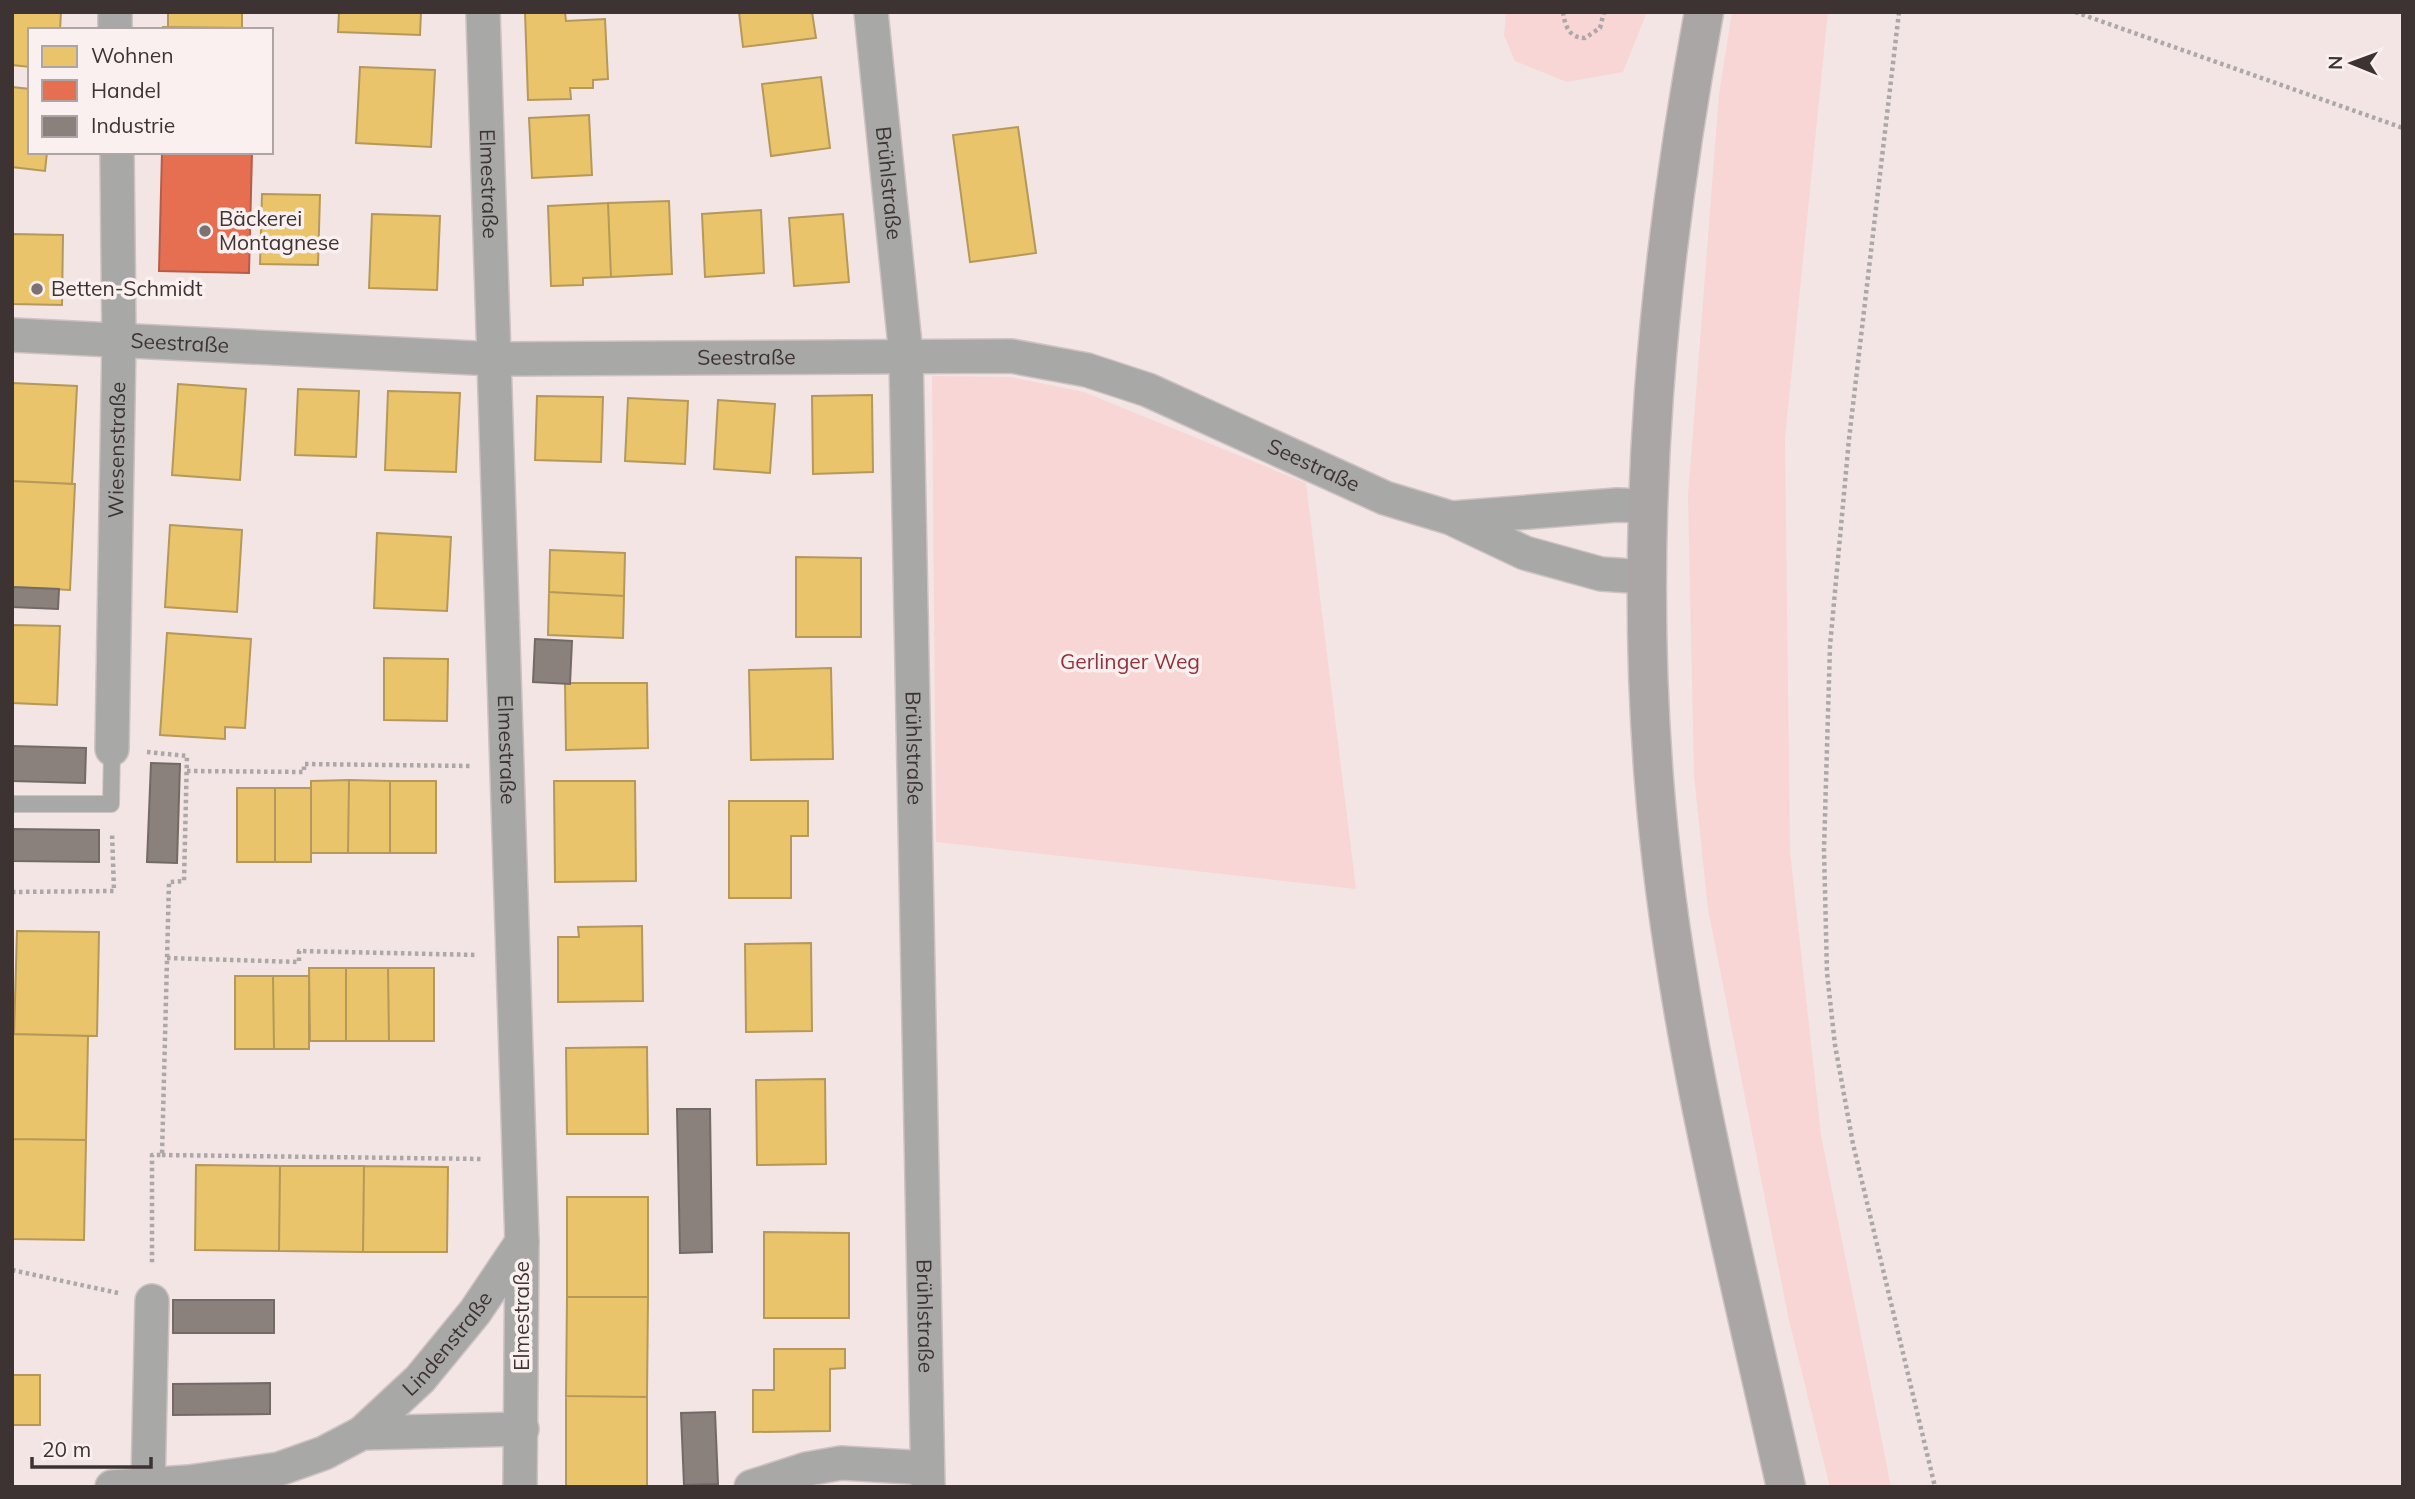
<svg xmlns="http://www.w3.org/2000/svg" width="2415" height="1499" viewBox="0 0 2415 1499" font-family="Mulish,sans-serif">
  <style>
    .green { fill: #f8d6d6 }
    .homes { fill: #e9c46a; stroke: #b5985a; stroke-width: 2 }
    .shops { fill: #e76f51; stroke: #b45d48; stroke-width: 2 }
    .industry { fill: #8a817c; stroke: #736a66; stroke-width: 2 }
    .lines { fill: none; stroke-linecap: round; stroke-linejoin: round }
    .service-casing { stroke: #cdc2c2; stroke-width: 18 }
    .minor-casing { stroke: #cdc2c2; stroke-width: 36 }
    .secondary-casing { stroke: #cdc2c2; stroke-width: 41 }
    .path { stroke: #aca8a7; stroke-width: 4.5; stroke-dasharray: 3.5 3.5; stroke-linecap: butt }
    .service { stroke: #a8a8a6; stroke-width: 16 }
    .minor { stroke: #a8a8a6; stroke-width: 33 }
    .secondary { stroke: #a9a6a5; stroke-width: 38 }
    .poi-dot { fill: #7d7171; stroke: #fbf0f0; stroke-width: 2.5 }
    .labels { text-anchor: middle; stroke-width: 7; stroke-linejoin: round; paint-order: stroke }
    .street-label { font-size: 21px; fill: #3d3333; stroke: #fbf0f0 }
    .poi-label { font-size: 21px; fill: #3d3333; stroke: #fbf0f0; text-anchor: start }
    .park-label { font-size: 21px; fill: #92313b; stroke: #fbf0f0 }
  </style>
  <rect width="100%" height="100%" fill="#f3e5e4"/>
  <path class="green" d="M1506,12H1647L1623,72L1567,82L1515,61L1504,35Z
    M1732,12H1828L1785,438L1790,851L1821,1135L1891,1487H1830L1788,1316L1708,909L1694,776L1688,497L1719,94Z
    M932,376L1010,377L1084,392L1306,483L1356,889L936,842Z"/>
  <path class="homes" d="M12,12H61L60,30H30V67L12,65Z
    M168,12H242V28L168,27Z
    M339,12H421L420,35L338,32Z
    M525,12H565L566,21L605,19L608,79L593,80V88H570L571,99L528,100Z
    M739,12H812L816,38L743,47Z
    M163,27L247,28V30H163Z
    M360,67L435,70L431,147L356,143Z
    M821,77L830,148L771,156L762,84Z
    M12,87L30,89V152H47L45,171L12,167Z
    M589,115L592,175L532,178L529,118Z
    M1018,127L1036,253L970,262L953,135Z
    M262,194L320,195L318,265L260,264Z
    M669,201L672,274L611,277L608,203Z
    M608,203L611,277L583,278V285L551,286L548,206Z
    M761,210L764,273L705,277L702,214Z
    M372,214L440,216L437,290L369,288Z
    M843,214L849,282L794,286L789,218Z
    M12,234L63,235L62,305L12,304Z
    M12,383L77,386L72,484L12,481Z
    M178,384L246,389L240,480L172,475Z
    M298,389L359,391L356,457L295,455Z
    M388,391L460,393L456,472L385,470Z
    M872,395L873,472L813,474L812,396Z
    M537,396L603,397L601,462L535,460Z
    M628,398L688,401L685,464L625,461Z
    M718,400L775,404L770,473L714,469Z
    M12,481L75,484L70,590L12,587Z
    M170,525L242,530L237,612L165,607Z
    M377,533L451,537L447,611L374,608Z
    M550,550L625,553L624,596L549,592Z
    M796,557L861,558V637H796Z
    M549,592L624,596L623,638L548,635Z
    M12,625L60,626L57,705L12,703Z
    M167,633L251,639L245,728L225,727V739L160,735Z
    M384,658L448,659L447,721L384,720Z
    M831,668L833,759L751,760L749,670Z
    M565,683H647L648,748L566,750Z
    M349,780L390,781V853H348Z
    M349,780L348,853H311V781Z
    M390,781H436V853H390Z
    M554,781H635L636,881L555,882Z
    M237,788H275V862H237Z
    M275,788H311V862H275Z
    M729,801H808V836H791V898H729Z
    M642,926L643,1001L558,1002V937H579L578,927Z
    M17,931L99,932L97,1036L14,1034Z
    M811,943L812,1031L746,1032L745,944Z
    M309,968H346V1041H310Z
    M346,968H388L389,1041H346Z
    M388,968H434V1041H389Z
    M235,976H273L274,1049H235Z
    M273,976H309V1049H274Z
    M12,1034L88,1036L86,1140L12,1139Z
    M647,1047L648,1134H567L566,1048Z
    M825,1079L826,1164L757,1165L756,1080Z
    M12,1139L86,1140L84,1240L12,1239Z
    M196,1165L280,1166L279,1251L195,1250Z
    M280,1166H364L363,1252L279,1251Z
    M364,1166L448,1167L447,1252H363Z
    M567,1197H648V1297H567Z
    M764,1232L849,1233V1318H764Z
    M567,1297H648L647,1397L566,1396Z
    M774,1349H845V1368L830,1369V1431L753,1432V1390H774Z
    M12,1375H40V1425H12Z
    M566,1396L647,1397V1487H566Z"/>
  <path class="shops" d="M162,152H252L249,273L159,271Z"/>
  <path class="industry" d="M12,587L59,589L58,609L12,607Z
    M535,639L572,641L570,684L533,682Z
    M12,746L86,748L85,783L12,781Z
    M151,763L180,764L177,863L147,862Z
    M12,829L99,830V862L12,861Z
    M677,1109H710L712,1252L680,1253Z
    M173,1300H274V1333H173Z
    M270,1383V1414L173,1415V1384Z
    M715,1412L718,1484L684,1485L681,1413Z"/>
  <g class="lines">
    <g class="service-casing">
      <path id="service" d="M12,804H111L112,749"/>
    </g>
    <g class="minor-casing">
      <g id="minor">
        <path d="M115,12V30"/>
        <path id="s1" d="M483,12L522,1242L520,1487"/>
        <path id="s2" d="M871,12L906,355L928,1487"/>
        <path id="s3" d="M12,335L495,359L1011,356L1087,370L1148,390L1385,498L1451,518L1525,553L1601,574L1646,577"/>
        <path d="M1453,518L1617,505L1646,506"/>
        <path id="s4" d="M112,749L119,340L117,152"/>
        <path id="s5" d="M362,1433L420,1379L475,1312L522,1242"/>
        <path d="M112,1487L189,1482L279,1469L324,1453L362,1433L522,1429"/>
        <path d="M148,1487L152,1301"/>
        <path d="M751,1487L807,1469L841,1463L927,1468"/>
      </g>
    </g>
    <g class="secondary-casing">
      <path id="secondary" d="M1704,12C1657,266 1634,522 1654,780C1672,1019 1734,1253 1786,1487"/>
    </g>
    <path class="path" d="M1563,12C1565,26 1569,38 1585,38L1600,28L1604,12
      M1899,12L1849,439L1830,646L1824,850L1827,973L1835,1045L1853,1144L1935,1487
      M2075,12L2403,128
      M147,752L187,756L184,881L169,882L162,1155H152V1265
      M187,771L304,772V764L472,766
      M12,892L114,891L112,832
      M167,958L299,962V951L478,955
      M162,1155L483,1159
      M12,1270L118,1293"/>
    <use href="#service" class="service"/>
    <use href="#minor" class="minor"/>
    <use href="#secondary" class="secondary"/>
  </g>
  <g class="poi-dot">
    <circle cx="205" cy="231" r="7"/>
    <circle cx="37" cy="289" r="7"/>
  </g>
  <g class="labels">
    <g class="street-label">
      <text dy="7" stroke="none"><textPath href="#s1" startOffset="172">Elmestraße</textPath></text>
      <text dy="7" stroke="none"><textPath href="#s2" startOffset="172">Brühlstraße</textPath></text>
      <text dy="7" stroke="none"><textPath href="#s3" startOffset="168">Seestraße</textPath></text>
      <text dy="7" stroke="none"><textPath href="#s3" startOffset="735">Seestraße</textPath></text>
      <text dy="7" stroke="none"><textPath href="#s4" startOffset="299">Wiesenstraße</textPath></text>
      <text dy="7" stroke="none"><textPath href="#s3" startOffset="1323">Seestraße</textPath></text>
      <text dy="7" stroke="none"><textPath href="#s1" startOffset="738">Elmestraße</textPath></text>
      <text dy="7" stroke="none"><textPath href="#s2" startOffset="738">Brühlstraße</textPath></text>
      <text transform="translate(522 1316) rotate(-90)" y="7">Elmestraße</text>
      <text dy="7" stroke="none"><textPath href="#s2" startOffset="1306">Brühlstraße</textPath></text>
      <text dy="7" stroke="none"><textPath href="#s5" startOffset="124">Lindenstraße</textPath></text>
    </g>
    <g class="poi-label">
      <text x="219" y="226">Bäckerei<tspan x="219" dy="24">Montagnese</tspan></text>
      <text x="51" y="296">Betten-Schmidt</text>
    </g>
    <g class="park-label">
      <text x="1130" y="669">Gerlinger Weg</text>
    </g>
  </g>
  <rect width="2415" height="1499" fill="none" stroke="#3d3333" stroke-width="28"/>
  <rect x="28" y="28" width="245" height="126" fill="#fbf0f0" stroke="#afa4a4" stroke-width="2"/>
  <rect x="42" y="46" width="35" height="21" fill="#e9c46a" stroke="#afa4a4" stroke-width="2"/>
  <text x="91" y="63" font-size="21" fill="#3d3333">Wohnen</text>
  <rect x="42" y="80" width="35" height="21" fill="#e76f51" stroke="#afa4a4" stroke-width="2"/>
  <text x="91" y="98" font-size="21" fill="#3d3333">Handel</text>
  <rect x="42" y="116" width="35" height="21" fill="#8a817c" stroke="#afa4a4" stroke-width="2"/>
  <text x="91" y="133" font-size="21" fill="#3d3333">Industrie</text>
  <g transform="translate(2352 63) rotate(271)" stroke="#fbf0f0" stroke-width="5" paint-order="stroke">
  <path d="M0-5L12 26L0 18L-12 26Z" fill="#3d3333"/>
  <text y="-10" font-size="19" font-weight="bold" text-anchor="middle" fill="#3d3333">N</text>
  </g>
  <path d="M32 1457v10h119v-10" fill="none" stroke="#3d3333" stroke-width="3.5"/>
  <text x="42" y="1457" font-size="21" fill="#3d3333" stroke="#fbf0f0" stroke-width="5" paint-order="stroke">20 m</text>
</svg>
